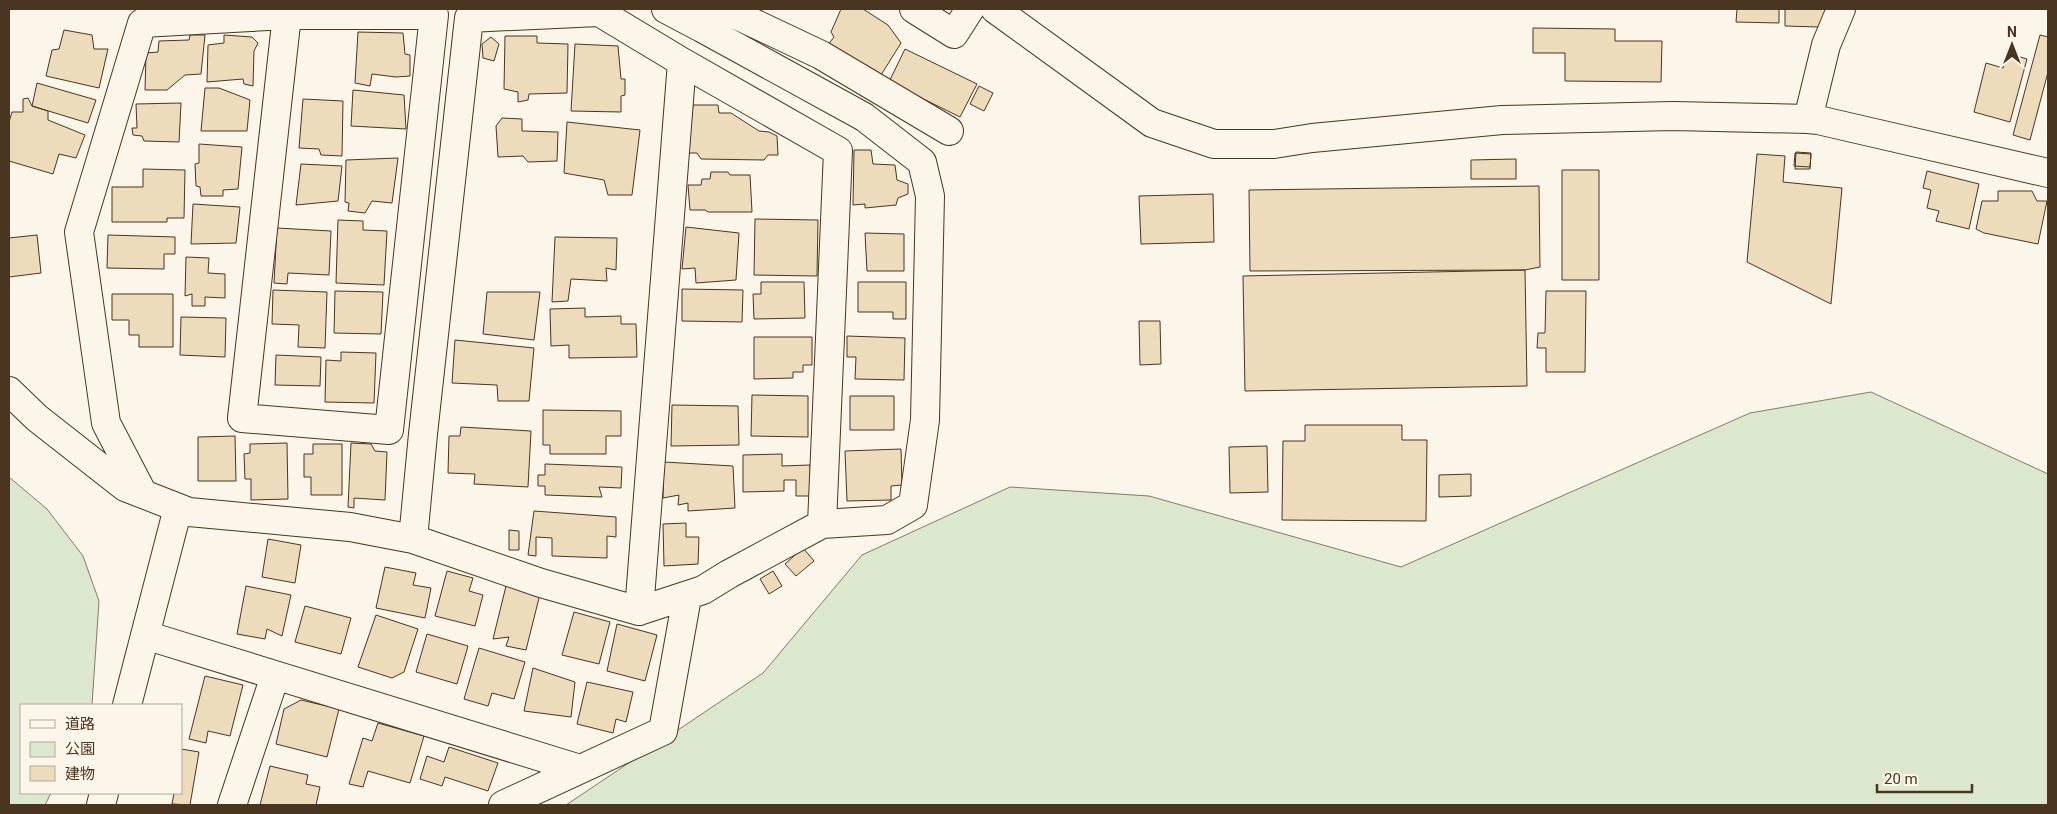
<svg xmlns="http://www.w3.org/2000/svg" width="2057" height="814" viewBox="0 0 2057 814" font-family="Roboto,'Noto Sans JP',sans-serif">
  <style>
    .green { fill: #dce7d0; stroke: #887966 }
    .building { fill: #ecdcbc; stroke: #4a3520 }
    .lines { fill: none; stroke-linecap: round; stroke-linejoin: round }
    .minor-casing { stroke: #4a3520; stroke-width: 30 }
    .minor { stroke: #fbf6e9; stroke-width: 28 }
  </style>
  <rect width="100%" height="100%" fill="#fbf6e9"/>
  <path class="green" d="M1871,392L2048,474V805H566L763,673L862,555L1010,487L1149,496L1401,567L1750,413Z
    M9,477L47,509L83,556L99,601L92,705H21V793H51L45,805H9Z"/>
  <path class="building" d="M841,9H863L888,25L901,43L881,75L827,46L834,37L831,32Z
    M1737,9H1779V23L1736,22Z
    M1785,9H1827L1819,27L1785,26Z
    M1533,28L1615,29V41H1662L1661,82L1565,81V53H1533Z
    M64,30L92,35L94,49H108L99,88L46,76L52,50L59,49Z
    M358,32L403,33L405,54L410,55V76L396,77L372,74L370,86L355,83Z
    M190,35H205L201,74L185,75L167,90H145L146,53L158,52L159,41L189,40Z
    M224,35L252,37L258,43L254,51L253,86L244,84L243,79L207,82L208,45L224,43Z
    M2040,35L2048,37V72L2030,140L2013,135Z
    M505,36H537V43L568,44L567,93L529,94L528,100L518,102V92L504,89Z
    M491,37L499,44L494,61L483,58L482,44Z
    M575,44L618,46L621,79H625V95L621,96V112L571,111Z
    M905,49L977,84L960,117L889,82Z
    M2007,53L2027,59L2010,122L1974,112L1986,63L2003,68Z
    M37,83L96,100L88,123L32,106Z
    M979,86L993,93L984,111L970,104Z
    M205,88H219L250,100L247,131H201Z
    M353,90L404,95L406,129L351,126Z
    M28,98L32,106L48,111V120L85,135L76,158L59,154L53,174L9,161V122L12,112H23V99Z
    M303,99L343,101L342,156L321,155L319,149L299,148Z
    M181,103L179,142L144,141L142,136L133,135L132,128H137L136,104Z
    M693,105H718L719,113H731L759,131L769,132L777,136L778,155H768L764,160L701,159L697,153H688Z
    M502,118L522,119V131L558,132L557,161L528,162L523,156L498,157L496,126Z
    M567,122L640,130L632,195H608L604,180L564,173Z
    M199,144L242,147L238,189L223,190V196H201L200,187L196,186L195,164L199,163Z
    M854,150H871L873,164L895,165L897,180L908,184V194L898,198L896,205L865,208V204L853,205Z
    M1796,152L1811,153L1810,169H1795Z
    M1795,153L1811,154L1810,167L1794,166Z
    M1757,154L1785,156L1783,182L1842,188L1831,304L1747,262Z
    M398,158L392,203L372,201L365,213L348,211L349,203L345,202L346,160Z
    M1516,159V179H1471V160Z
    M301,164L342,166L338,201L296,205Z
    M143,169L185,170L184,218H167V222H112V187H143Z
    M1562,170H1599V280H1562Z
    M1927,171L1979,184L1969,229L1936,221L1939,211L1927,208L1931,190L1923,188Z
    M711,172H728L730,175H750L752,212H708L705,210H690L688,185H701L702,179H710Z
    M1539,186L1540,267L1525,270L1250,271L1249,190Z
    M1998,191H2032L2037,201H2047L2038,244L1984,233L1976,229L1982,201H1998Z
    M1213,194L1214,242L1141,244L1139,196Z
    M193,204L240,207L236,243L191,244Z
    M755,219L818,220L817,276L754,275Z
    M338,220L363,221V230L387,231L384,285L336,283Z
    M686,227L739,233L736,280L696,283L695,268L682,269Z
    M277,228L331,231L329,275L288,273L287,284L274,283Z
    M865,233L904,234V271H867Z
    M37,235L41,273L9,277V238Z
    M108,235L175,237V254H164V269L107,268Z
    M555,237L617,238L616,270L606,268L607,281L571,279L568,301L552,302Z
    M186,257L209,258L208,273L225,274V298L205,297V306H192V294L185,296Z
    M1525,270L1527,386L1245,391L1243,276Z
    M761,282H804L805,318L754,319L753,294H761Z
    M858,282H906V319H893V312H858Z
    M682,289L743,290L742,322L682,321Z
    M273,290L327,292L325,348L298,347L299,325L272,324Z
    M335,291L383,292L381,334L334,333Z
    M1546,291H1586L1585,372H1546V348H1537L1538,333H1545Z
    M487,292H540L534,340L483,334Z
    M112,294H173V347H139V335H129V320H112Z
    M585,308V317L621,316V324H636L637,357L569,358V345L551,346L550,309Z
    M181,317L226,318L225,357L180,355Z
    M1139,321H1160L1161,364L1140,365Z
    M847,336L905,338L904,380L855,379L856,357H847Z
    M754,337H812V365H803V372H793V378L754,379Z
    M455,340L534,348L529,401H498L497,385L452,383Z
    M341,352L376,353L374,403L325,402L326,360L341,361Z
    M276,355L321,357L320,386L275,385Z
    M752,395L808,396V437L751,436Z
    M850,396H894V430H850Z
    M672,405L738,406L739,445L671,446Z
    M543,410L621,411V436H606V454H550V445H543Z
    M1305,425H1402V440H1427L1426,521L1282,520L1283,441H1305Z
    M461,427L531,431L528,487L474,484L475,474L448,473L449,436H460Z
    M235,436L236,481H198V437Z
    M287,443L288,499L251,500V479H245L244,454L250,453V444Z
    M351,443L371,444L375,451L387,452L385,500L354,498V508L348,507Z
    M313,444H342V495H311V477H304V454H313Z
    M1267,446L1268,492L1230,493L1229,447Z
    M901,449L902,485L891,486V500L847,501L845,451Z
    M782,454V466L810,465L811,496H796V480H784V491L743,492V455Z
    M664,462L733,466L735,508L688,511V503L678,505L679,495L663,498Z
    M545,464L622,467L621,488L599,487L602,497L545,495V486H538V475H545Z
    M1471,474V496L1439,497V475Z
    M534,511L616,517V537L607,536V558L552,556V538L536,537V556L528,555Z
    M686,523V537H699L698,564L664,566L663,524Z
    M509,530L519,531V550H509Z
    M268,539L301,545L295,583L262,577Z
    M803,548L814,561L796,576L785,564Z
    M385,567L416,573L413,585L431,588L425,618L376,608Z
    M447,571L473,578L469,591L483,595L475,626L435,616Z
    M773,571L782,586L769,594L760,579Z
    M246,586L291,595L282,636L267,629L265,639L237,634Z
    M506,586L540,594L526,650L506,646L509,637L493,639Z
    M305,606L351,618L341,654L295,642Z
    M574,612L610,622L599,664L562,655Z
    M376,615L418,629L404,672L392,678L358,667Z
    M617,624L657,635L645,681L607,671Z
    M427,634L468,646L457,684L416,672Z
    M479,648L525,662L514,699L492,693L488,706L464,699Z
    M533,668L575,682L571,717L524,711Z
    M205,676L243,685L230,736L208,731L206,743L189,739Z
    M587,682L633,692L626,722L616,719L613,733L577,724Z
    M301,700L339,709L327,757L276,744L284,709Z
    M378,723L424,736L410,783L368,771L363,787L349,784L363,738L372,741Z
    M449,747L498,763L488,791L445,777L442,786L420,779L427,756L444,762Z
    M181,749L199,752L190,805L172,804L174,793H181Z
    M270,766L308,775L306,784L320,787L316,805H260Z"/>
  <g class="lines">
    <g class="minor-casing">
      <path id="minor" d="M666,9L702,28
        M724,9L821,55L949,131
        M914,9L954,34L970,9
        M995,9L1152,123L1214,144H1274L1312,138L1502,120L1673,116L1808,119L1818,120L2048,173
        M1808,119L1826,45L1841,9
        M9,391L37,418L125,487L189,512L350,527L413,539L541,583L639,611L703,590L729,574L822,524L887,520L913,505L925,420L930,196L922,162L864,117L702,28V9
        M143,494L106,423L79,232L142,23L287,15H434L389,430L242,418L287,15
        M413,539L423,434L469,18L599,12L682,62
        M639,611L682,62L838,151L822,524
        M145,635L580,769
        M127,705L178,508
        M101,805L104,793
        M232,805L275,676
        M503,805L663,731L687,597"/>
    </g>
    <use href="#minor" class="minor"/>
  </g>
  <rect width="2057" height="814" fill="none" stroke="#4a3520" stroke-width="20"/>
  <rect x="20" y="704" width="162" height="90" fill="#fbf6e9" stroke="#b4a999"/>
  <rect x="30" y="720" width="25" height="8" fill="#fbf6e9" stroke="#b4a999"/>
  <text x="65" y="729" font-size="15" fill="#4a3520">道路</text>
  <rect x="30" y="742" width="25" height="15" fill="#dce7d0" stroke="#b4a999"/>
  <text x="65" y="754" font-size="15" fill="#4a3520">公園</text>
  <rect x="30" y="766" width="25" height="15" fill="#ecdcbc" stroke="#b4a999"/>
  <text x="65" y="779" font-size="15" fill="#4a3520">建物</text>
  <g transform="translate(2012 45)" stroke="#fbf6e9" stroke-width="4" paint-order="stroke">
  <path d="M0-4L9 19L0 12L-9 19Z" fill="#4a3520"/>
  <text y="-8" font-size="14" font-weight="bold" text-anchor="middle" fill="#4a3520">N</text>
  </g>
  <path d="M1877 784v8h95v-8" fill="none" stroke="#4a3520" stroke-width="2.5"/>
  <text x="1884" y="784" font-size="15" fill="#4a3520" stroke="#fbf6e9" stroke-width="4" paint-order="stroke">20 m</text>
</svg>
